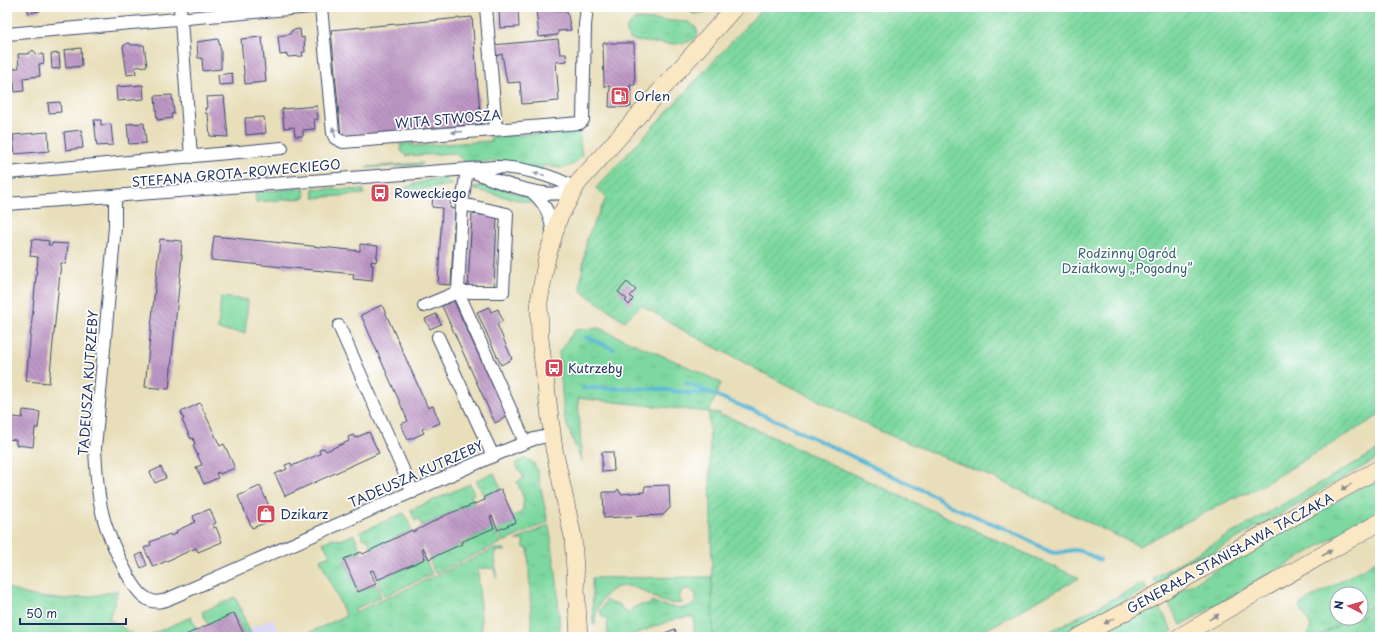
<svg xmlns="http://www.w3.org/2000/svg" width="1387" height="644" viewBox="0 0 1387 644" font-family="'Playpen Sans',sans-serif">
  <style>
    .built { fill: #dbd6f7 }
    .grass { fill: url(#grass-tufts); stroke: #4c847e }
    .park { fill: #7dd89f; stroke: #4c847e }
    .garden { fill: url(#garden-furrows); stroke: #4c847e }
    .lines { fill: none; stroke-linecap: round; stroke-linejoin: round }
    .stream { stroke: #58b7d6; stroke-width: 4 }
    .building { fill: url(#building-back-hatch) }
    .street-casing { stroke: #3a496c; stroke-width: 14 }
    .secondary-casing { stroke: #3a496c; stroke-width: 18 }
    .street { stroke: #fff; stroke-width: 12 }
    .secondary { stroke: #fae7c3; stroke-width: 17 }
    .oneway { fill: #8d97ae }
    .oneway2 { fill: #8a8b90 }
    .labels { text-anchor: middle; stroke-width: 3.5; stroke-linejoin: round; paint-order: stroke }
    .poi-label { font-size: 13px; fill: #1b2f5e; stroke: #fff; text-anchor: start }
    .street-label { font-size: 13px; fill: #1b2f5e; stroke: #fff }
    .park-label { font-size: 13px; fill: #386272; stroke: #fff }
  </style>
  <defs>
    <pattern id="grass-tufts" width="24" height="20" patternUnits="userSpaceOnUse"><rect width="24" height="20" fill="#7dd89f"/><path d="M3 7l-1-3M5 7V3M7 7l1-3M15 17l-1-3M17 17v-4M19 17l1-3" fill="none" stroke="#6bba8b"/></pattern>
    <pattern id="garden-furrows" width="10" height="10" patternUnits="userSpaceOnUse"><rect width="10" height="10" fill="#7dd89f"/><path d="M-1 1l2-2M0 10L10 0M9 11l2-2" fill="none" stroke="#6bba8b"/></pattern>
    <pattern id="building-back-hatch" width="6" height="6" patternUnits="userSpaceOnUse"><rect width="6" height="6" fill="#bd97c5"/><path d="M-1 5l2 2M0 0l6 6M5-1l2 2" fill="none" stroke="#997ca3"/></pattern>
  </defs>
  <rect width="100%" height="100%" fill="#fff"/>
  <filter id="ink" filterUnits="userSpaceOnUse"><feTurbulence type="fractalNoise" baseFrequency=".025" numOctaves="2"/><feDisplacementMap in="SourceGraphic" scale="8" xChannelSelector="R" yChannelSelector="G"/><feConvolveMatrix kernelMatrix="1 2 1 2 8 2 1 2 1" color-interpolation-filters="sRGB"/></filter>
  <filter id="wash" filterUnits="userSpaceOnUse"><feTurbulence type="fractalNoise" baseFrequency=".012" numOctaves="4" result="noise"/><feDisplacementMap in="SourceGraphic" scale="16" xChannelSelector="R" yChannelSelector="G"/><feGaussianBlur stdDeviation="0.9" result="paint"/><feColorMatrix in="noise" values="0 0 0 0 0 0 0 0 0 0 0 0 0 0 0 0 0 1.4 0 .05"/><feComposite in="paint" operator="in"/></filter>
  <g filter="url(#wash)">
    <rect width="100%" height="100%" fill="#e8deb9"/>
    <path class="built" d="M273,618L280,635L283,634L284,637H252L249,629Z"/>
    <path class="grass" d="M653,7H706L705,12L693,14L688,8Z
      M635,19L689,22L696,28L698,34C690,50 652,42 636,41L629,38L626,28Z
      M579,130L582,156C569,171 561,169 543,165L541,171L500,161L465,162L455,153L406,156L401,151L400,144L413,143L414,146L491,141V134L495,137Z
      M423,163L422,165L365,168V167Z
      M444,178L452,185L407,191L406,187L429,180Z
      M478,186C488,185 527,194 533,201L530,203L472,189Z
      M304,188L305,198L256,202L255,192Z
      M313,188L364,190V194L314,198Z
      M599,328C639,347 682,362 721,383L709,412L578,398L582,463L564,417L559,352L575,330Z
      M1380,449V457L1157,584L1153,578Z
      M524,459C532,459 534,463 537,470L548,522L503,542L498,530L513,516L522,512L524,499L517,482L524,478L515,463Z
      M494,473L501,489L484,497L476,480Z
      M1380,476V511L1181,625L1166,599Z
      M470,484L474,494L471,495L474,503L422,526L419,519L415,521L411,510Z
      M404,513L412,530L372,549L367,538L363,539L360,532Z
      M549,525L557,581L560,637H532L528,548H524L523,540H516Z
      M494,528L501,543L435,573L429,559Z
      M354,534L361,552L344,560L358,592L376,584L381,597L355,609L356,612L494,549H505V551H495L496,578L494,568L478,569L482,637H299L346,616L320,559L330,555L323,543L333,538L341,540Z
      M425,559L432,574L384,596L377,580Z
      M1380,559V601L1361,612V594H1337V618H1351L1317,637H1307L1311,627L1299,605Z
      M712,577L713,637H694V617L677,618L627,637H608L607,618L602,617L600,612L606,600L611,604L615,603L621,606L623,611L629,613L634,607L640,605H649L652,601C662,606 700,616 696,594L689,589L682,590L679,597L682,603C657,606 653,592 632,587C609,581 595,605 595,625H593L592,578Z
      M1144,583L1147,589L1056,637H1039Z
      M7,587C41,604 82,600 118,590L109,619L137,637H7Z
      M235,597L252,637H245L234,613L208,625L202,612Z
      M1157,603L1173,631L1162,637H1092Z
      M191,617L197,630L181,637H154L152,634Z"/>
    <path class="park" d="M221,297L248,300L245,333L218,330Z"/>
    <path class="garden" d="M764,7H1380V415L1249,493L1240,495L1139,546L994,478L882,432L779,381L686,332L641,305L625,321L582,292L580,286L587,238L606,198L596,188Z
      M709,412L720,413V416H726L766,434L1079,578L973,637H713Z
      M1380,601V637H1317L1351,618H1361V612Z"/>
    <g class="lines">
      <path class="stream" d="M586,337L614,349
        M686,383L780,422L935,496L949,505L1017,534L1050,552L1057,553L1073,550L1081,551L1100,560
        M583,388L656,389L700,394L705,392"/>
    </g>
    <g id="blocks">
      <path class="building" d="M28,7H39L40,11L28,13Z
        M536,9L567,11L571,30L558,31V35L539,37Z
        M518,10L519,27L500,28L499,11Z
        M472,17L481,124L341,136L331,30Z
        M300,29L301,38L304,37L305,52H302L303,56L288,57L287,54L280,55L278,36L290,34L292,30Z
        M262,37L266,82L245,84L241,39Z
        M218,39L221,51V69L203,71L202,58H198L197,42Z
        M558,39L560,54H566L567,61L556,62L559,101L522,104L520,82L507,83L502,54L496,56L493,45Z
        M128,43L133,45H144L147,66L135,67L136,74L127,75L123,46Z
        M603,43H634L635,85H630L631,107H609L610,86H604Z
        M81,48L82,66L66,68L64,50Z
        M33,50L38,55L43,54L44,63L39,64L40,76L23,78L24,91L15,92L14,81L9,82L8,69L19,68L18,54H28Z
        M59,53L60,68L52,69L51,54Z
        M232,73L233,84L219,85L218,75Z
        M143,85L144,99L117,101L116,87Z
        M172,95L174,114H171L172,118L157,120L155,96Z
        M224,96L228,137L210,136L208,114H206L205,108H207L206,97Z
        M60,102L61,112L49,113L48,103Z
        M317,106L318,119L314,120L315,129L303,130V136H295L294,127L284,128L282,109Z
        M264,117L266,133L246,135L245,118Z
        M94,120H101V125L111,124L113,145L97,146Z
        M144,123L146,143L129,144L127,124Z
        M81,130L83,148L66,150L64,132Z
        M48,132L49,151L15,154L13,135Z
        M433,195L451,196L450,208L455,209L451,285L438,284L442,208L432,207Z
        M472,214L497,217L494,287L468,286Z
        M214,236L360,251V244L378,246L376,262L371,261V265H373L372,281L353,279L354,274L211,260Z
        M32,239L49,241L48,245H52V243L68,244L66,264L61,263L49,383L26,381L38,257L30,256Z
        M160,239L182,241L181,255H182L169,389L145,387Z
        M627,282L636,290L630,296L633,299L629,305L625,301L627,299L618,292Z
        M454,301L507,417L495,423L442,306Z
        M382,305L428,408L433,406L440,423L426,429L425,427L422,429L424,433L408,440L401,424L408,421L361,315Z
        M489,307L491,312L498,309L503,321L497,324L512,359L501,365L477,312Z
        M436,314L441,324L430,329L425,319Z
        M200,403L220,446L224,444L235,468L220,474L219,472L216,473L218,478L204,484L196,467L202,465L193,445L195,444L193,438L191,439L182,420L184,419L181,412Z
        M23,410L40,412L38,428H35L33,447L16,445V440L7,439V416L22,418Z
        M369,432L379,453L285,496L275,474L287,469L285,465L291,463L292,466L320,454L319,450L324,448L326,451L349,441L348,437L353,435L355,438Z
        M602,452H613L614,471L602,472Z
        M161,467L166,478L155,483L150,472Z
        M669,485L670,508L663,515L604,518L603,492H616L618,489L621,494L644,492L645,486Z
        M260,486L275,519L252,528L238,496Z
        M501,489L516,522L498,530L492,516L490,517L494,528L461,542L462,544L429,559L423,547L422,548L425,559L377,580L373,570L370,571L376,584L358,592L344,559L361,552L363,554L412,530L413,532L448,514L485,500L484,497Z
        M210,509L216,523L212,525L213,528L216,527L222,542L198,552L196,548L153,567L144,548L151,545L150,542L170,534L171,536L177,533L176,531L195,522L193,516Z
        M142,553L147,565L141,568L136,556Z
        M234,613L245,637H181L221,619Z
        M675,629L678,637H655Z"/>
    </g>
  </g>
  <g filter="url(#ink)">
    <use href="#blocks" fill-opacity="0" stroke="#3a496c" stroke-width="1"/>
    <g class="lines">
      <g class="street-casing">
        <path id="street" d="M180,7L191,157
          M321,7L333,133L335,138L343,142L580,123L583,120L585,25L587,7
          M486,7L496,129
          M7,34L311,7
          M467,169L462,204L458,292L525,442
          M7,173L282,148
          M531,191C544,202 552,216 552,233
          M115,197V227L95,448C96,469 97,491 102,512C106,531 130,589 146,598C153,603 159,602 166,600L509,449L534,439L552,435
          M7,204L495,167C521,167 552,175 575,188C554,205 490,179 467,169
          M424,306L458,292H503L507,214L462,204
          M339,326L413,492
          M438,337L493,456"/>
      </g>
      <g class="secondary-casing">
        <path id="secondary" d="M579,637L573,537L554,449L540,339L539,302L547,257L559,218L578,183L735,7
          M1079,637L1156,595L1380,468
          M1179,637L1380,522"/>
      </g>
      <use href="#street" class="street"/>
      <use href="#secondary" class="secondary"/>
    </g>
    <defs><path id="oneway-solid" d="M-6-.8H1V-3.2L6.5 0L1 3.2V.8H-6Z"/></defs>
    <g class="oneway">
      <use href="#oneway-solid" transform="translate(334 132) rotate(-106)"/>
      <use href="#oneway-solid" transform="translate(457 132) rotate(175)"/>
      <use href="#oneway-solid" transform="translate(539 174) rotate(-166)"/>
    </g>
    <g class="oneway2">
      <use href="#oneway-solid" transform="translate(1346 487) rotate(150)"/>
      <use href="#oneway-solid" transform="translate(1327 553) rotate(-30)"/>
      <use href="#oneway-solid" transform="translate(1214 617) rotate(-29)"/>
      <use href="#oneway-solid" transform="translate(1109 621) rotate(151)"/>
    </g>
  </g>
  <defs>
    <g id="fuel-square" transform="scale(1)"><rect x="-9" y="-9" width="18" height="18" rx="4" fill="#d1495b" stroke="#fff"/><path d="M-5.5-6h7V0h2V4h1.3V-2.5L3-4.5l.8-.8L6-3V5H2.5V1h-1V6h-7ZM-4.2-4.7v3.2H.2V-4.7Z" fill="#fff"/></g>
    <g id="bus-square" transform="scale(1)"><rect x="-9" y="-9" width="18" height="18" rx="4" fill="#d1495b" stroke="#fff"/><path d="M-5-6H5V4H4V6H2V4H-2V6H-4V4H-5ZM-3.5-4V0h7V-4ZM-3.5 1.2v1.5H-2V1.2ZM2 1.2v1.5H3.5V1.2Z" fill="#fff"/></g>
    <g id="shop-square" transform="scale(1)"><rect x="-9" y="-9" width="18" height="18" rx="4" fill="#d1495b" stroke="#fff"/><path d="M-5-2.5h2.3a2.7 3.5 0 0 1 5.4 0H5L5.5 6h-11ZM-1.5-2.5h3a1.5 2.3 0 0 0-3 0Z" fill="#fff"/></g>
  </defs>
  <g fill-rule="evenodd">
    <use href="#fuel-square" x="620" y="96"/>
    <use href="#bus-square" x="380" y="193"/>
    <use href="#bus-square" x="554" y="368"/>
    <use href="#shop-square" x="266" y="514"/>
  </g>
  <g class="labels">
    <g class="poi-label">
      <text x="634" y="101">Orlen</text>
      <text x="394" y="198">Roweckiego</text>
      <text x="568" y="373">Kutrzeby</text>
      <text x="280" y="519">Dzikarz</text>
    </g>
    <g class="street-label">
      <text transform="translate(448 119) rotate(-5)" y="5">WITA STWOSZA</text>
      <text transform="translate(236 173) rotate(-5)" y="5">STEFANA GROTA-ROWECKIEGO</text>
      <text transform="translate(88 383) rotate(-86)" y="5">TADEUSZA KUTRZEBY</text>
      <text transform="translate(416 474) rotate(-24)" y="5">TADEUSZA KUTRZEBY</text>
      <text transform="translate(1230 553) rotate(-29)" y="5">GENERAŁA STANISŁAWA TACZAKA</text>
    </g>
    <g class="park-label">
      <text x="1127" y="258">Rodzinny Ogród<tspan x="1127" dy="15">Działkowy „Pogodny”</tspan></text>
    </g>
  </g>
  <rect width="1387" height="644" fill="none" stroke="#fff" stroke-width="24"/>
  <g transform="translate(1349 606) rotate(276)"><circle r="19" fill="#ffffff" stroke="#a4acbf"/>
  <path d="M0-3L7 15L0 10L-7 15Z" fill="#d1495b"/>
  <text y="-6" font-size="11" font-weight="bold" text-anchor="middle" fill="#1b2f5e">N</text>
  </g>
  <path d="M20 618v6h106v-6" fill="none" stroke="#1b2f5e" stroke-width="2"/>
  <text x="26" y="618" font-size="12" fill="#1b2f5e" stroke="#ffffff" stroke-width="3" paint-order="stroke">50 m</text>
</svg>
